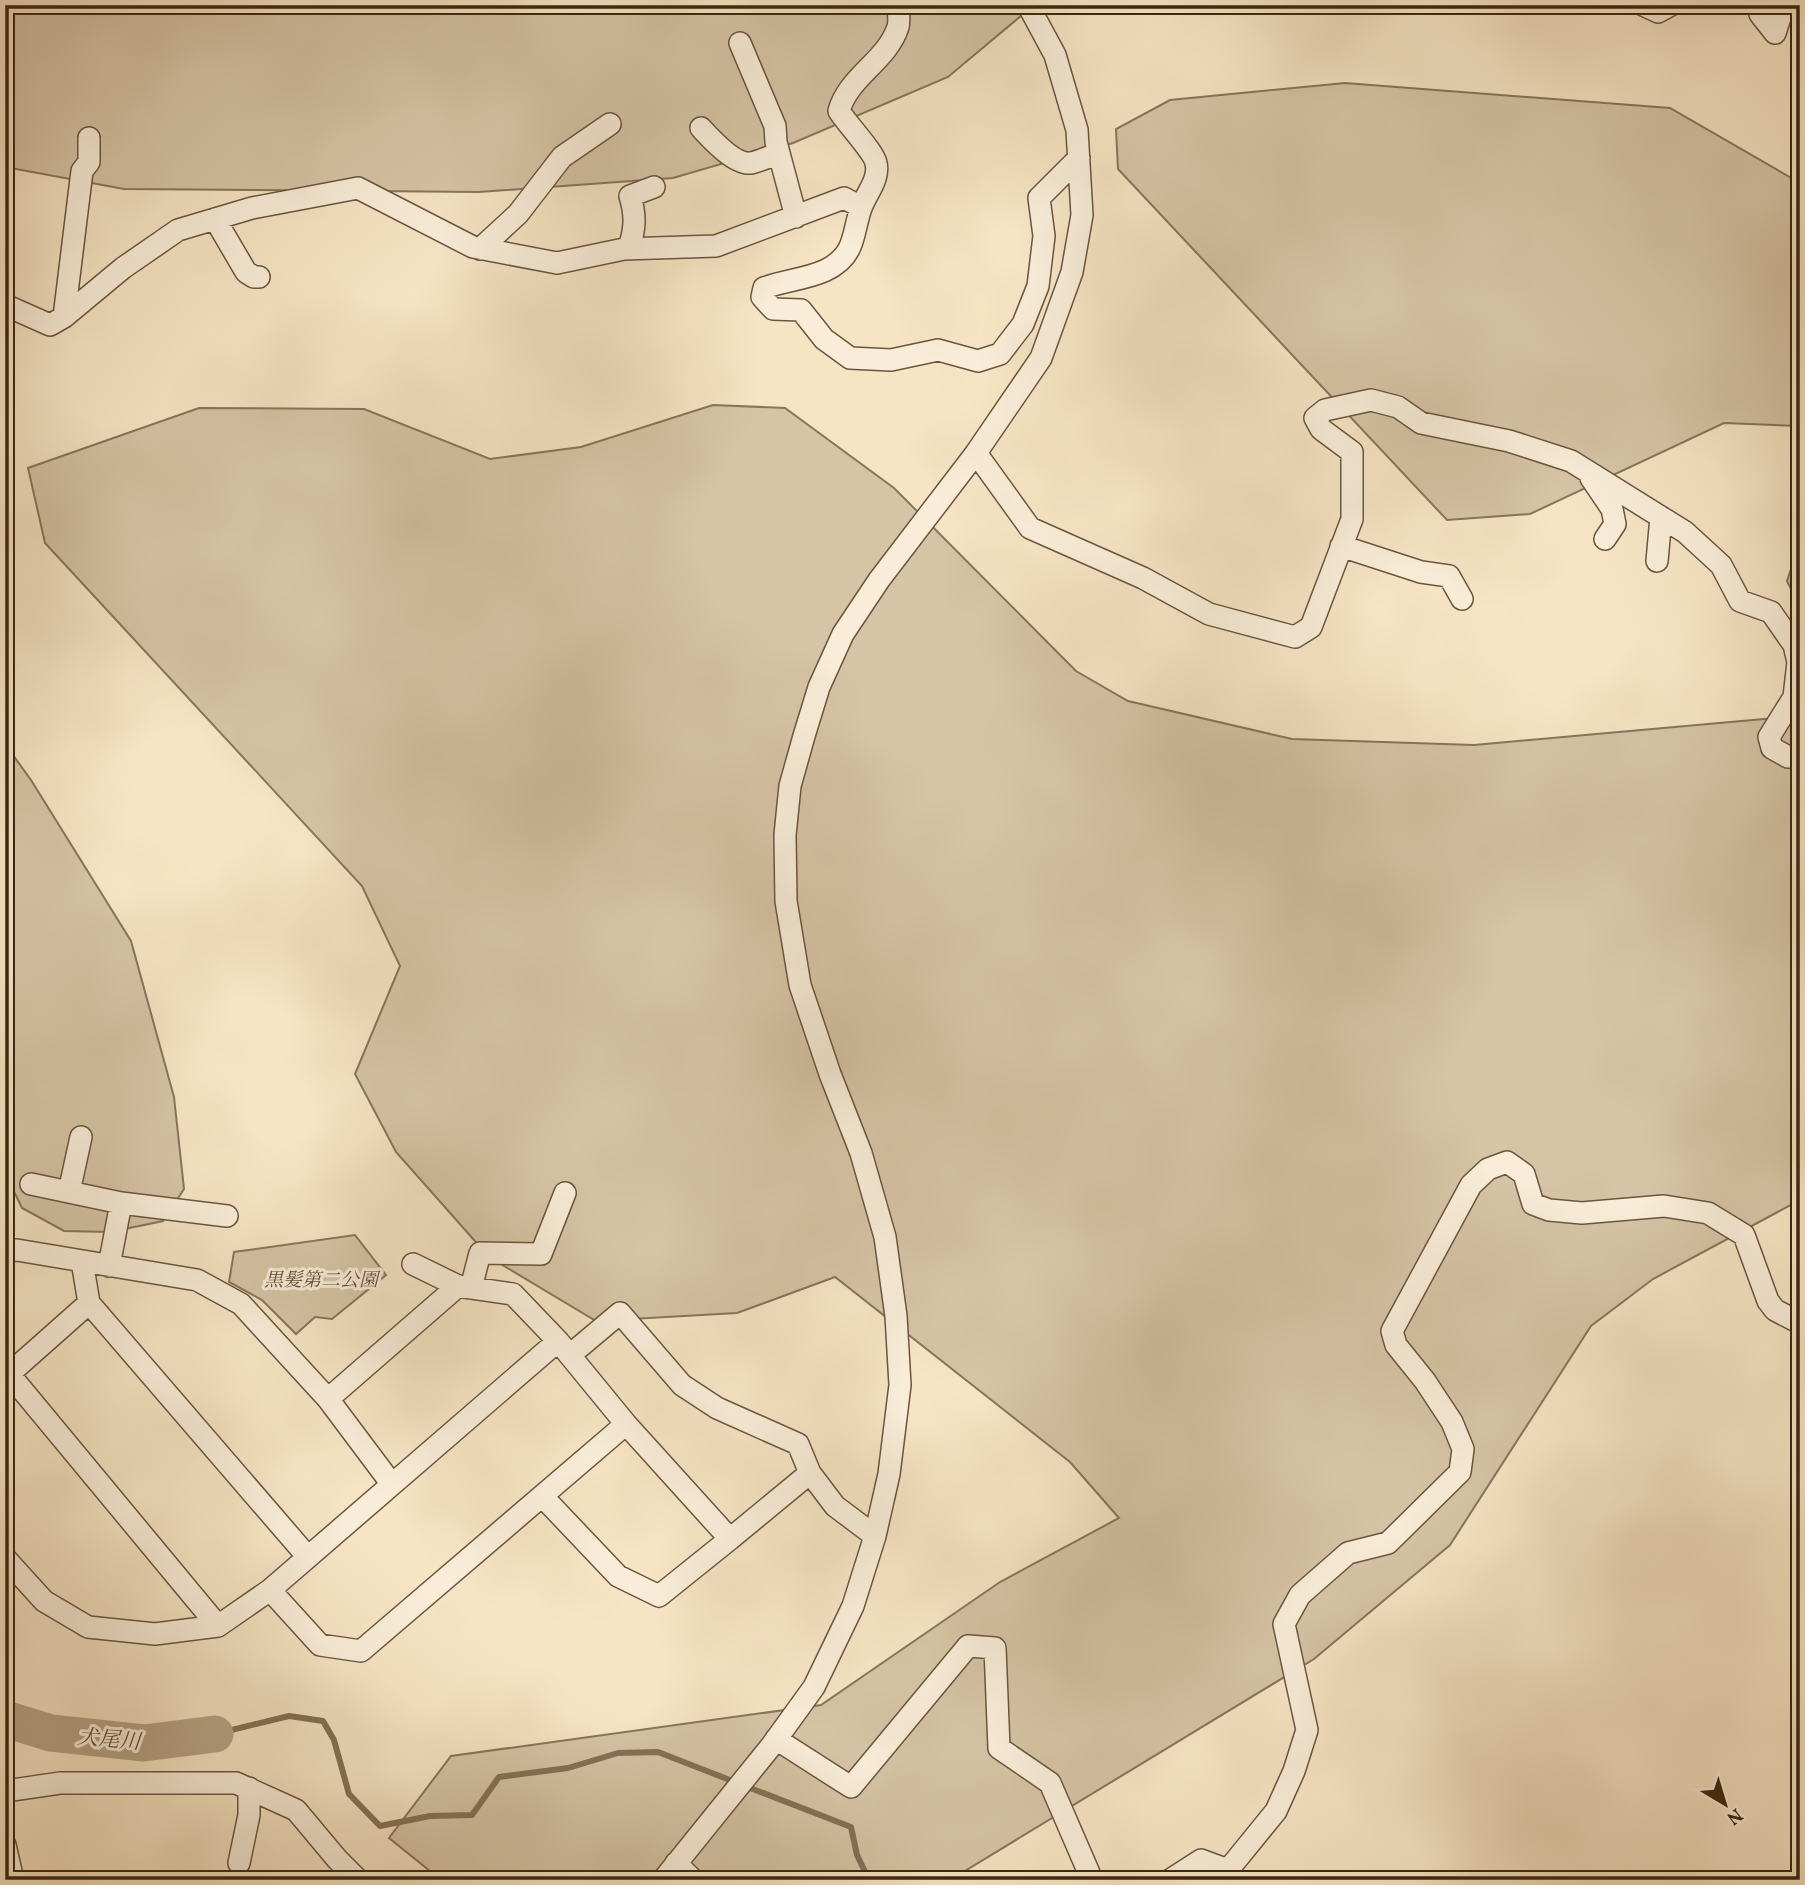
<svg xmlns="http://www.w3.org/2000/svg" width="1805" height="1885" viewBox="0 0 1805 1885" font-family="Vollkorn,'Noto Serif JP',serif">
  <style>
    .green { fill: #d6c4a6; stroke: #88755c; stroke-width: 2 }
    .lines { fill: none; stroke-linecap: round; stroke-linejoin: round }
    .stream { stroke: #857158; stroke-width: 6 }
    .river { stroke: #b6a387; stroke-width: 37 }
    .minor-casing { stroke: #6a563e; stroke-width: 24 }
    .minor { stroke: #f9edd9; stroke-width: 21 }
    .labels { text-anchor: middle; stroke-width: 6; stroke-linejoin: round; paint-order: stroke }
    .park-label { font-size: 19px; font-style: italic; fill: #624e36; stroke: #f9edd9 }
    .water-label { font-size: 21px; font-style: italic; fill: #604c34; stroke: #f9edd9 }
  </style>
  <rect width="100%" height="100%" fill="#f6e4c4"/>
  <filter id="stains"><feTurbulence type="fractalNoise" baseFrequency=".00286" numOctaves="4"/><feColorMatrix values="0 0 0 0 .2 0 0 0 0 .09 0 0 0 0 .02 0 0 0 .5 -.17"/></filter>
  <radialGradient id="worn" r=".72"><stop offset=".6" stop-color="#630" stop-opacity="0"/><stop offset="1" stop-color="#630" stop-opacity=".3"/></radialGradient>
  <path class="green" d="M5,5H1034L948,77L793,143L673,178L479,192L124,189L5,167Z
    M1345,83L1670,108L1800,183V426L1724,423L1530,514L1447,520L1118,169L1116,129L1170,100Z
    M713,405L785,408L894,488L1076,671L1128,701L1292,739L1474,745L1775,718L1800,700V1200L1653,1279L1591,1326L1450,1545L1314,1659L950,1880H495L430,1871L389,1838L451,1756L821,1705L1000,1582L1119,1518L1070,1462L835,1277L737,1313L596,1321L489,1257L396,1152L355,1074L400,966L362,886L45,543L28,468L199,408L364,409L490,459L581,447Z
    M1800,542V607L1787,581Z
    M5,744L31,780L131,941L174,1097L184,1189L163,1221L110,1232L64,1231L22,1208L5,1173Z
    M355,1235L386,1275L332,1319L315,1317L296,1334L262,1300L229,1282L234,1252Z"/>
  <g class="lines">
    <path class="stream" d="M215,1734L289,1716L323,1721L334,1740L349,1794L380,1826L430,1816L472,1815L499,1777L568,1768L618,1753L658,1752L735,1782
      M745,1786L851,1827L857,1855L869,1880"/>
    <path class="river" d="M5,1719L51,1733L144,1743L215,1734"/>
    <g class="minor-casing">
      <path id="minor" d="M898,5C898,12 900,21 898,27C887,61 848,77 839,111C847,124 874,152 876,163C880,179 866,194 861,208C856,222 855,237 849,249C833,279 792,277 764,288L762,297L773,309L801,310L824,339L850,358L891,360L938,350L978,361L1000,354L1023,324L1038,286L1044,236L1039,198L1079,158
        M1643,5L1658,12L1671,5
        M1758,5L1760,14L1775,33L1784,5
        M740,43L775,126L776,142L796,217
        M701,128C711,139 735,165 751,163C760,161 770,156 779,154
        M215,219L246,272L254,277H259
        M629,248C635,229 636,216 630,196L654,187
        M480,249L518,214L562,157L610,124
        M5,305L50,325L64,317L123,268L178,230L252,208L358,188L473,247L557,263L624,249L716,246L844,198L861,207
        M64,317L82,171L89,162V138
        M976,453L1030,528L1143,578L1209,614L1295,637L1311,627L1352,519V452L1321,429L1315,418L1325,410L1371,400L1398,407L1421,423L1509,441L1571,461L1685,532L1721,565L1740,601L1771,612L1794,645L1798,662L1794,697L1769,737L1772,748L1788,757H1800
        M1591,478L1612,509L1615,524L1605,539
        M1341,546L1421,572L1449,576L1462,599
        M1657,561L1661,517
        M31,1184L121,1203L109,1266
        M69,1192L81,1137
        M121,1203L227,1216
        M5,1251L17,1250L197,1280L241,1304L328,1399L391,1483
        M82,1261L89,1303L307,1556
        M413,1264L458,1286
        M471,1288L480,1253L541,1254L565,1193
        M570,1355L620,1313L682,1385L717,1408L798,1444L810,1473L835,1506L875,1536
        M9,1374L89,1303
        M5,1377L9,1374L218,1626
        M328,1399L458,1286L513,1294L558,1341L626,1424L730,1539L659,1596L618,1576L543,1497
        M730,1539L810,1473
        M5,1558L44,1601L88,1627L155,1634L218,1626L270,1590L558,1341
        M270,1590L320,1645L361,1651L626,1424
        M776,1739L851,1787L968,1646L995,1648L999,1748L1050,1783L1089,1873V1880
        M5,1791L60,1783H236L296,1810L337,1859L358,1880
        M5,1845L13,1880
        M239,1863L249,1815V1788
        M676,1863L693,1880
        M663,1880L772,1745L814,1687L853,1606L875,1536L889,1474L900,1385L896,1316L885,1237L861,1153L830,1074L800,985L786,901L785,835L790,786L804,736L819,687L843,634L879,580L976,453L1041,358L1072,272L1082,215L1077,130L1055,55L1028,5
        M1170,1880L1201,1860L1228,1870
        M1224,1880L1228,1870L1276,1811L1294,1771L1307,1730L1284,1624L1300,1595L1348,1553L1388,1543L1460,1472L1463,1449L1452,1422L1425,1381L1396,1345L1392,1331L1471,1185L1488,1169L1507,1162L1524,1174L1533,1204L1549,1210L1582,1213L1664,1206L1708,1213L1744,1235L1768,1301L1775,1310L1800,1323"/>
    </g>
    <use href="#minor" class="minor"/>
  </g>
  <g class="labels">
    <g class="park-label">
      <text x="321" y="1286">黒髪第二公園</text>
    </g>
    <g class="water-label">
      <text transform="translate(109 1739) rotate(5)" y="7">犬尾川</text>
    </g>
  </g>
  <rect width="1805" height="1885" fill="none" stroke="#f6e4c4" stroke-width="28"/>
  <rect x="7" y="7" width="1791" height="1871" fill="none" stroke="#3b2611" stroke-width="3.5"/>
  <rect x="14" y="14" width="1777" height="1857" fill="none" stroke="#3b2611" stroke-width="2"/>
  <g transform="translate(1725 1804) rotate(142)" stroke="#f9edd9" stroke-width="5" paint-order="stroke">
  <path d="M0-5L12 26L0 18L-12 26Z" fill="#3b2611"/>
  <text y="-10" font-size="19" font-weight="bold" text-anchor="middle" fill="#3b2611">N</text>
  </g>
  <rect width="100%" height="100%" filter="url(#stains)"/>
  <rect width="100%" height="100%" fill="url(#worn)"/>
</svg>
